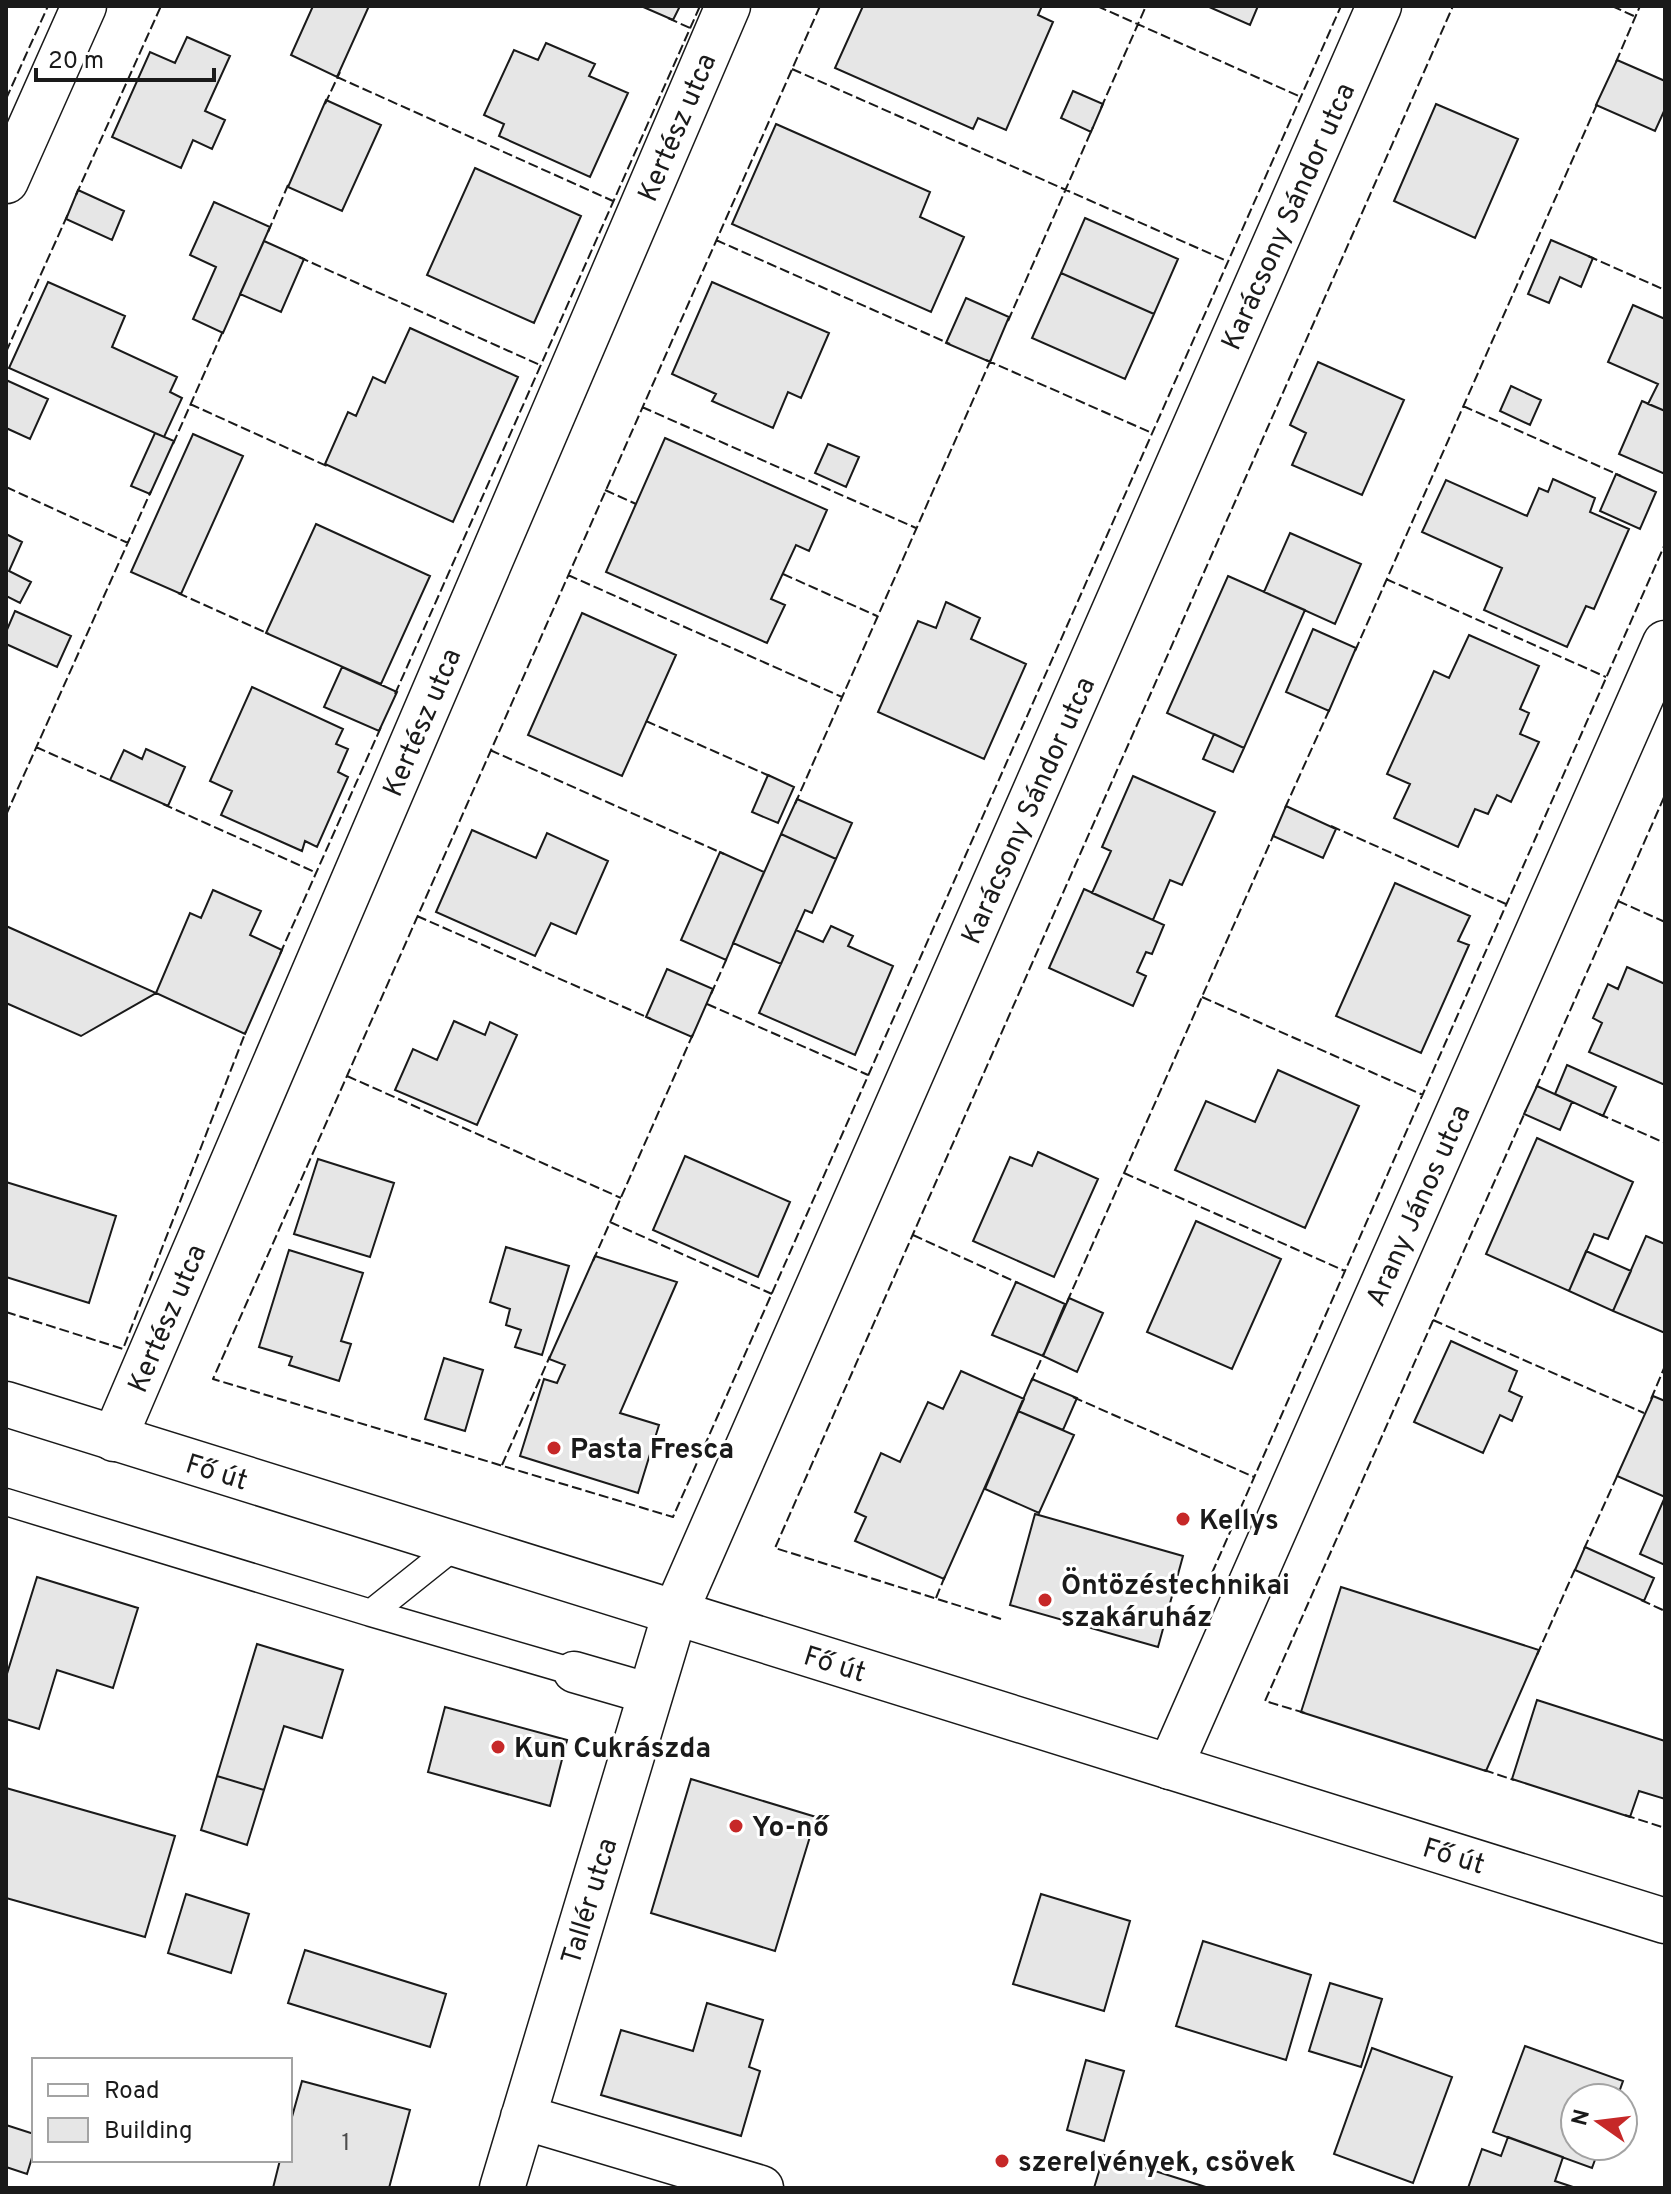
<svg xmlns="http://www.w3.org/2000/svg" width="1671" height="2194" viewBox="0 0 1671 2194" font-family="Overpass,sans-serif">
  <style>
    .building { fill: #e6e6e6; stroke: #1a1a1a; stroke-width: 2 }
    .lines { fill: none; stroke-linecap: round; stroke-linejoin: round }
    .service-casing { stroke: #1a1a1a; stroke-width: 29 }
    .pedestrian-casing { stroke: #1a1a1a; stroke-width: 43 }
    .minor-casing { stroke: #1a1a1a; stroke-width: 47 }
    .primary-casing { stroke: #1a1a1a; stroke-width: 47 }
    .service { stroke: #fff; stroke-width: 26 }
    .pedestrian { stroke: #fff; stroke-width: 40 }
    .minor { stroke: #fff; stroke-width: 44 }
    .primary { stroke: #fff; stroke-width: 44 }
    .fence { stroke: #1a1a1a; stroke-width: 2; stroke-dasharray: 10 4; stroke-linecap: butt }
    .poi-dot { fill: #c62828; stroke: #fff; stroke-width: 3 }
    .labels { text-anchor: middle; stroke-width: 6; stroke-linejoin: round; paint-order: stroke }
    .number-label { font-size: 24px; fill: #4d4d4d }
    .street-label { font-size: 28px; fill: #1a1a1a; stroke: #fff }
    .poi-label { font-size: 28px; font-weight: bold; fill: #1a1a1a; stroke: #fff; text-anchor: start }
  </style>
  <rect width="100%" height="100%" fill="#fff"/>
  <path class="building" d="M313,6H369L337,77L291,55Z
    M641,6H680L673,20Z
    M863,6H1042L1038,15L1053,22L1006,130L978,118L973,129L835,68Z
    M1207,6H1258L1250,25Z
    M187,37L230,56L205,111L225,120L212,149L193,140L181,168L112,137L150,52L175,63Z
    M546,43L595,64L589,76L628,93L590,177L499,136L504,124L484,115L514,50L538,60Z
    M1617,60L1665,81V109L1655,131L1596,105Z
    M1073,91L1103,104L1091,132L1061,118Z
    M326,100L381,125L342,211L288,187Z
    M1436,104L1518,139L1475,238L1394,201Z
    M776,124L930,192L920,217L964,237L931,312L732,224Z
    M475,168L581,216L534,323L427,275Z
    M78,190L124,211L112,240L66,219Z
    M214,202L270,227L223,333L193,319L216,267L190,255Z
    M1085,218L1178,259L1154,314L1061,273Z
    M1551,240L1593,258L1581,287L1560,277L1549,303L1528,294Z
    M264,241L304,259L281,312L240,294Z
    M1061,273L1154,314L1125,379L1032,338Z
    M48,282L125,316L112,347L177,377L170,392L182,398L164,437L9,368Z
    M712,282L829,333L801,398L788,392L773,428L712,401L716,394L672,374Z
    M966,298L1009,317L990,362L946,343Z
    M1633,305L1665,319V411L1648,404L1658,384L1608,362Z
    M410,328L518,377L453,522L325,464L348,412L356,416L373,377L385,383Z
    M1318,362L1404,400L1362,495L1292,465L1306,433L1290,425Z
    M6,380L48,399L30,439L6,428Z
    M1511,386L1541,400L1530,425L1500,411Z
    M1642,401L1665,411V474L1619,454Z
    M155,433L174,441L150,494L131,486Z
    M193,434L243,456L181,594L131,572Z
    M665,438L827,510L809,551L796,545L771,599L785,605L767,643L606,572Z
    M828,444L859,457L846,487L815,473Z
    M1616,474L1656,492L1640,529L1600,511Z
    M1553,479L1595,498L1590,512L1629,529L1594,609L1586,606L1567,647L1484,610L1502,568L1422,532L1446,480L1527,516L1539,488L1548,492Z
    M316,524L430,576L381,684L266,633Z
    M1290,533L1361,564L1335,624L1264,592Z
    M6,534L22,542L9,571L31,582L20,603L6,596Z
    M1228,576L1305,610L1244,748L1167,713Z
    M946,602L980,618L971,639L1026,664L984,759L878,712L918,621L936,628Z
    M15,611L71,636L57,667L6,644V632Z
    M582,613L676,655L622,776L528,735Z
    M1313,629L1356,648L1329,711L1286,692Z
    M1469,635L1539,666L1520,709L1529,713L1520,734L1539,742L1511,802L1497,795L1488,814L1475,809L1458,847L1394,818L1410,784L1387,774L1434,671L1449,678Z
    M342,667L397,692L379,731L324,707Z
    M252,687L343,729L336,744L348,749L338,772L348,777L317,847L305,841L302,851L221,815L232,791L210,781Z
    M1214,734L1244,748L1233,772L1203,759Z
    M146,749L185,767L168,806L110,780L124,750L142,759Z
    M768,775L794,787L778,823L752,812Z
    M1133,776L1215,812L1182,885L1170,880L1153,920L1092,893L1111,851L1102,847Z
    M797,799L852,823L836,859L781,834Z
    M1286,806L1336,829L1323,858L1273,836Z
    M472,830L536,858L547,833L608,861L576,934L551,923L535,956L436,912Z
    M781,834L836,859L812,913L805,910L781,964L733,943Z
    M720,852L764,872L726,960L681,940Z
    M1395,883L1470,916L1458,941L1469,945L1421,1053L1336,1016Z
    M1084,889L1164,925L1152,954L1146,952L1137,972L1146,976L1133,1006L1049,968Z
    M213,890L261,911L250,935L282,950L245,1034L156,993L190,913L201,918Z
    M6,926L156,993L81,1036L6,1003Z
    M831,926L853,936L848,946L893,966L855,1055L759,1013L796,930L823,942Z
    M1627,967L1665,984V1085L1589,1052L1602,1023L1593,1018L1608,984L1618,989Z
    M667,969L713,989L692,1037L646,1017Z
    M454,1021L485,1035L490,1022L517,1035L477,1125L395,1090L413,1049L437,1060Z
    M1567,1065L1616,1087L1603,1116L1555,1094Z
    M1278,1070L1359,1106L1305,1228L1175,1170L1206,1101L1255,1122Z
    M1537,1086L1572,1102L1560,1130L1524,1114Z
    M1537,1138L1633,1182L1608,1239L1594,1234L1569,1291L1486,1254Z
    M1038,1152L1098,1179L1054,1277L973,1241L1010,1157L1032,1166Z
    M685,1156L790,1202L758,1277L653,1230Z
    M318,1159L394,1183L370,1257L294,1234Z
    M6,1182L116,1216L89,1303L6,1277Z
    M1196,1221L1281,1259L1232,1369L1147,1332Z
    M1646,1236L1665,1244V1333L1613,1311Z
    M506,1247L569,1266L542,1355L515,1347L521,1330L506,1325L510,1309L490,1302Z
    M289,1250L363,1273L341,1341L351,1344L339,1381L289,1365L292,1357L259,1347Z
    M1586,1251L1631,1271L1613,1311L1569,1291Z
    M595,1256L677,1282L620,1413L659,1425L638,1493L520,1456L544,1379L557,1383L565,1365L549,1359Z
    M1016,1282L1065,1304L1043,1356L992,1335Z
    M1069,1298L1103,1313L1077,1372L1043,1356Z
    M1451,1341L1517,1371L1509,1391L1522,1397L1512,1421L1500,1415L1483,1453L1414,1422Z
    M444,1358L483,1370L465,1431L425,1419Z
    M961,1371L1024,1399L944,1579L855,1541L866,1517L855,1512L881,1453L900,1462L928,1402L943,1409Z
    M1032,1379L1077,1398L1063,1430L1018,1411Z
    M1653,1396L1665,1401V1497L1617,1476Z
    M1018,1411L1074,1435L1039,1513L985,1489Z
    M1665,1497V1565L1640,1554Z
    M1035,1514L1183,1556L1158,1647L1010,1605Z
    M1585,1547L1654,1578L1644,1601L1575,1570Z
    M37,1577L138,1608L113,1688L57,1670L39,1729L6,1719V1677Z
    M1341,1587L1539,1650L1486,1771L1301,1712Z
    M257,1644L343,1670L322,1738L284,1726L264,1790L217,1776Z
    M1537,1700L1665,1741V1799L1639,1791L1630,1817L1512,1779Z
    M445,1707L567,1740L550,1806L428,1772Z
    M217,1776L264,1790L247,1845L201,1830Z
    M691,1779L816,1817L775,1951L651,1913Z
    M6,1788L175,1836L145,1937L6,1898Z
    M186,1894L249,1914L231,1973L168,1953Z
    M1041,1894L1130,1921L1104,2011L1013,1984Z
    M1203,1941L1311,1975L1286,2060L1176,2026Z
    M305,1950L446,1994L430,2047L288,2003Z
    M1330,1983L1382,1999L1361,2067L1309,2051Z
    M707,2003L763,2020L749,2067L760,2071L741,2136L601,2095L621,2030L693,2051Z
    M1525,2046L1623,2081L1617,2098H1575V2146H1600L1592,2168L1493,2132Z
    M1372,2048L1452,2077L1413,2183L1334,2154Z
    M1086,2060L1124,2071L1104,2141L1067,2130Z
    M302,2081L410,2110L389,2188H273L280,2160H290V2124Z
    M6,2125L34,2134V2151L27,2174L6,2167Z
    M1508,2137L1563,2157L1555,2181L1576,2188H1468L1482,2149L1501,2156Z
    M1104,2155L1209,2188H1094Z"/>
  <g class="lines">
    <g class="service-casing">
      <path id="service" d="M6,1502L371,1613L456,1545
        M371,1613L574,1672"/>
    </g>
    <g class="pedestrian-casing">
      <path id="pedestrian" d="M574,1672L650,1694"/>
    </g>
    <g class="minor-casing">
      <path id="minor" d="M6,181L84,6
        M114,1439L728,6
        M1170,1767L1665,643
        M523,2117L761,2188
        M502,2188L675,1613L1379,6"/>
    </g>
    <g class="primary-casing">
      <path id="primary" d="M6,1404L1665,1921"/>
    </g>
    <use href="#service" class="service"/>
    <use href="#pedestrian" class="pedestrian"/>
    <use href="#minor" class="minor"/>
    <use href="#primary" class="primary"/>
    <path class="fence" d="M820,6L213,1379L673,1517L1341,6
      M1097,6L1301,97
      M1612,6L1636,17
      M668,18L690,28
      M1616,62L1640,6
      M792,69L1227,261
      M337,77L613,201
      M6,99L48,6
      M325,104L340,72
      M1101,108L1146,6
      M76,195L161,6
      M268,232L288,185
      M716,240L950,344
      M1588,256L1665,290
      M299,257L540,365
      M1008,321L1093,127
      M6,352L68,214
      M986,360L1152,433
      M190,404L329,467
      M1463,406L1621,476
      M642,407L916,528
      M173,444L223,331
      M6,487L128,543
      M605,490L636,504
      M783,574L877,616
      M568,575L842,697
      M1386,579L1606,677
      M178,593L269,634
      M1355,651L1598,102
      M395,694L700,6
      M646,721L772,777
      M36,747L112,781
      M490,750L724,854
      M163,804L317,873
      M795,804L992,357
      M1285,808L1331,706
      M6,815L151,491
      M1331,826L1506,904
      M1618,901L1665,922
      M417,916L651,1019
      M280,954L381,727
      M711,994L727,958
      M1202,997L1423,1095
      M707,1004L868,1075
      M347,1076L621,1198
      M1536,1088L1665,795
      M1599,1114L1665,1143
      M1124,1173L1345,1271
      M610,1222L772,1294
      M913,1235L1018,1283
      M593,1261L693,1034
      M1067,1302L1274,834
      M6,1312L123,1349L246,1031
      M1433,1320L1644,1413
      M1031,1382L1044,1353
      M1073,1397L1254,1477
      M1651,1399L1665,1366
      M502,1465L550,1356
      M1584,1549L1619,1472
      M1212,1573L1665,544
      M936,1598L945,1576
      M1641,1600L1665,1611
      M1001,1619L775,1548L1453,6
      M1537,1655L1576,1567
      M1305,1713L1265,1701L1526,1110
      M1484,1770L1514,1780
      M1625,1815L1665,1828"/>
  </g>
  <g class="poi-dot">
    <circle cx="554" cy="1448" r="8"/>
    <circle cx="1183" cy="1519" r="8"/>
    <circle cx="1045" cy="1600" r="8"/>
    <circle cx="498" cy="1747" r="8"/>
    <circle cx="736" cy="1826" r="8"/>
    <circle cx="1002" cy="2161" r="8"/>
  </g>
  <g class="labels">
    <g class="number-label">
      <text x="346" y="2150">1</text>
    </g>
    <g class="street-label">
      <text transform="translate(676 127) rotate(-67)" y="10">Kertész utca</text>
      <text transform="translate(1287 216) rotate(-66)" y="10">Karácsony Sándor utca</text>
      <text transform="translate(421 722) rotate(-67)" y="10">Kertész utca</text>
      <text transform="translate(1027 810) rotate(-66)" y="10">Karácsony Sándor utca</text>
      <text transform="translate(1417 1205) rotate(-66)" y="10">Arany János utca</text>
      <text transform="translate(166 1318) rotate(-67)" y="10">Kertész utca</text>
      <text transform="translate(217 1471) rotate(17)" y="10">Fő út</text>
      <text transform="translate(835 1663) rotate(17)" y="10">Fő út</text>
      <text transform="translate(1454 1855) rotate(17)" y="10">Fő út</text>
      <text transform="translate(588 1901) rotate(-73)" y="10">Tallér utca</text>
    </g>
    <g class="poi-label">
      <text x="570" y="1458">Pasta Fresca</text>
      <text x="1199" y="1529">Kellys</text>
      <text x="1061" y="1594">Öntözéstechnikai<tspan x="1061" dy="32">szakáruház</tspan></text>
      <text x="514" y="1757">Kun Cukrászda</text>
      <text x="752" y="1836">Yo-nő</text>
      <text x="1018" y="2171">szerelvények, csövek</text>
    </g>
  </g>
  <rect width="1671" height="2194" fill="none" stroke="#1a1a1a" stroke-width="16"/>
  <rect x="32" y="2058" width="260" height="104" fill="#ffffff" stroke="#a3a3a3" stroke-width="2"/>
  <rect x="48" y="2084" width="40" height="12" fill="#ffffff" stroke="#a3a3a3" stroke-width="2"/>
  <text x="104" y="2098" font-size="24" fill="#1a1a1a">Road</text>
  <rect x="48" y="2118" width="40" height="24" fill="#e6e6e6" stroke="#a3a3a3" stroke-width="2"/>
  <text x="104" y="2138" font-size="24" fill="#1a1a1a">Building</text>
  <g transform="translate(1599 2122) rotate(284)"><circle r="38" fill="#ffffff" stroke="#a3a3a3" stroke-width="2"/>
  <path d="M0-6L14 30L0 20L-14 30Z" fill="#c62828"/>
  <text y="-12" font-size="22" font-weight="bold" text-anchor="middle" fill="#1a1a1a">N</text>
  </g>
  <path d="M36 68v12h178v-12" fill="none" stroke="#1a1a1a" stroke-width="4"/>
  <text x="48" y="68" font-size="24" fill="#1a1a1a" stroke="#ffffff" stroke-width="6" paint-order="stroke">20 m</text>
</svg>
